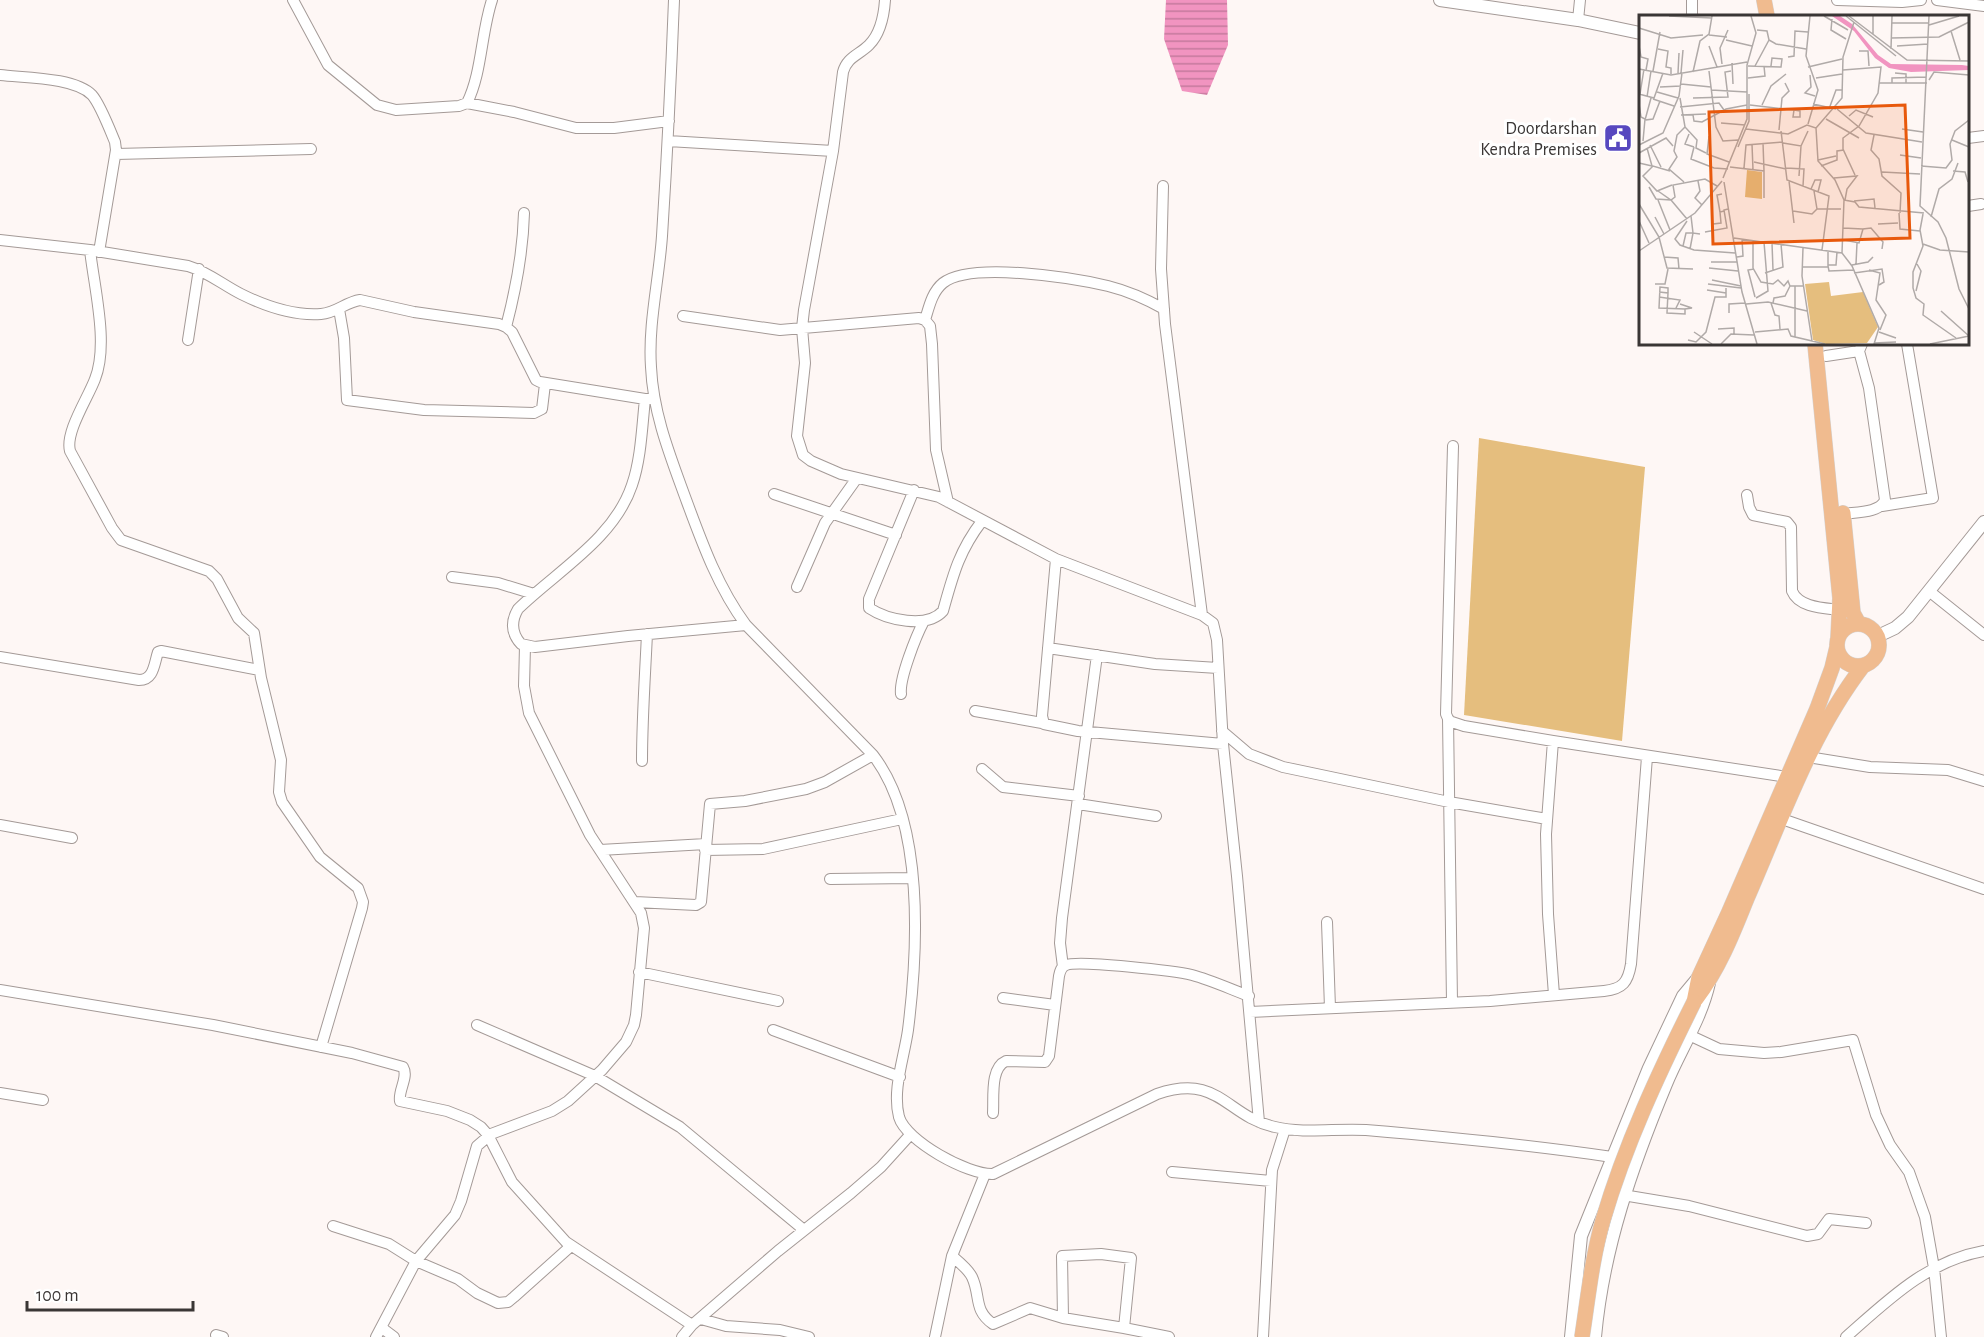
<svg xmlns="http://www.w3.org/2000/svg" width="1984" height="1337" viewBox="0 0 1984 1337" font-family="'Alegreya Sans',sans-serif">
  <style>
    .pitch { fill: #e5be7e }
    .water { fill: url(#water-rules) }
    .lines { fill: none; stroke-linecap: round; stroke-linejoin: round }
    .minor-casing { stroke: #a49a97; stroke-width: 12 }
    .tertiary-casing { stroke: #a49a97; stroke-width: 14 }
    .primary-casing { stroke: #d4d3d3; stroke-width: 16 }
    .minor { stroke: #fff; stroke-width: 10 }
    .tertiary { stroke: #fff; stroke-width: 12 }
    .primary { stroke: #f0bb8f; stroke-width: 15 }
    .primary-bridge-casing { stroke: #d4d3d3; stroke-width: 16; stroke-linecap: butt }
    .primary-bridge { stroke: #f0bb8f; stroke-width: 15 }
    .labels { text-anchor: middle; stroke-width: 6; stroke-linejoin: round; paint-order: stroke }
    .poi-label { font-size: 18px; fill: #3a3635; stroke: #fff; text-anchor: end }
    .inset-road { fill: none; stroke: #b0aaa8; stroke-width: 1.5 }
    .view { fill: #e8590c; fill-opacity: 0.15; stroke: #e8590c; stroke-width: 3 }
    .inset-edge { fill: none; stroke: #3a3635; stroke-width: 3 }
  </style>
  <defs>
    <pattern id="water-rules" width="6" height="5" patternUnits="userSpaceOnUse" patternTransform="scale(1.5)"><rect width="6" height="5" fill="#f194c0"/><path d="M0 2.5h6" fill="none" stroke="#c47a9d"/></pattern>
  </defs>
  <rect width="100%" height="100%" fill="#fef7f5"/>
  <path class="pitch" d="M1479,438L1645,467L1622,741L1464,715Z"/>
  <path class="water" d="M1166,0H1227L1228,45L1207,95L1182,91L1164,39Z"/>
  <g class="lines">
    <g class="minor-casing">
      <path id="minor" d="M293,0L328,65L377,105L396,110L459,106L467,103C482,73 481,33 492,0
        M674,0C671,79 667,157 662,236C659,280 648,324 651,367C653,412 669,453 684,494C701,540 717,586 746,625L873,755C925,822 918,950 908,1030C904,1058 892,1090 899,1117C906,1141 968,1175 993,1174L1157,1094C1220,1073 1225,1116 1275,1127C1304,1134 1337,1128 1366,1130C1449,1137 1530,1145 1612,1157
        M885,0C884,15 880,34 869,45C859,55 847,57 843,72L833,151L804,310L802,328L805,363L797,436L803,455L811,461L841,474L939,497L1056,559L1202,615L1213,623L1217,640L1223,744L1237,876L1259,1122
        M1692,0V16
        M1837,0L1902,2L1921,0
        M1937,0L1984,6
        M1578,20L1580,0
        M0,75C24,78 74,77 92,95C100,104 110,130 115,142L116,150L99,252
        M467,103L514,112L576,128H614L669,121
        M1968,138L1984,136
        M668,141L833,151
        M116,154L311,149
        M1163,186L1161,269L1165,324L1202,615
        M1968,206L1981,204
        M0,240L90,250L188,266C208,272 223,285 241,294C265,306 294,316 321,314C336,313 346,302 360,300L414,312L499,324L506,327L512,332L536,380L540,382L645,399H654
        M90,250C94,287 109,344 95,379C88,398 65,432 70,451L112,528L121,540L209,571L217,579L238,618L254,633L261,678L281,760L279,792L282,802L320,857L358,888L363,902L362,908L321,1047
        M339,309L344,338L347,400L424,410L534,413L542,409L545,384
        M683,316L780,330L919,318L925,320L930,326L932,344L936,450L948,502
        M925,320C929,307 932,292 943,283C971,261 1074,278 1108,286C1128,291 1146,299 1164,309
        M506,327C516,289 523,252 524,213
        M188,340L199,269
        M1826,356L1859,351L1862,344
        M645,399C642,427 641,459 632,485C614,539 557,571 518,609C511,621 511,633 521,644L535,647L628,636L746,625
        M1453,446L1446,714L1449,721L1464,726L1553,741L1787,777
        M914,490L869,599V608C887,620 927,629 943,611C953,575 959,551 982,521
        M774,494L896,535
        M1747,495L1749,507L1753,515L1787,522L1791,527L1792,591C1799,608 1825,608 1840,610
        M1882,506L1933,498L1907,344
        M1843,514C1856,512 1880,513 1885,500L1869,388L1859,351
        M1056,559L1042,716L1044,724L1078,731L1223,744
        M452,577L498,583L534,594
        M797,587L825,523L857,478
        M1929,591L1984,635
        M1048,648L1155,664L1218,668
        M0,657L139,680C154,680 154,664 158,652L161,651L259,670
        M901,694C899,679 916,636 924,621
        M975,711L1042,723
        M1448,718L1452,1002
        M1222,731L1249,754L1283,767L1449,802L1547,819
        M1553,741L1546,834L1548,914L1554,995
        M1808,757L1870,767L1948,770L1984,781
        M642,761C642,719 645,677 647,634
        M982,769L1003,787L1079,796
        M1078,804L1156,816
        M1782,819L1984,889
        M0,825L72,838
        M600,850L706,844
        M705,850L763,849L902,819
        M830,879L912,878
        M635,902L696,905L701,902L710,804L745,801L806,789L825,782L873,755
        M1327,922L1330,1008
        M1063,967L1060,943L1062,918L1097,655
        M639,972L778,1001
        M0,990L213,1025L352,1053L403,1067C409,1077 398,1090 400,1101L447,1111L470,1120L481,1127L488,1135L512,1182L566,1242L692,1325
        M1003,998L1055,1005
        M1250,1012L1490,1001L1604,991C1623,989 1628,982 1631,964L1647,757
        M477,1025L595,1076L680,1127L804,1230
        M773,1030L900,1077
        M1689,1035L1719,1049L1764,1053L1781,1052L1853,1040L1876,1115L1890,1145L1909,1172L1925,1217L1934,1268L1941,1337
        M0,1093L43,1100
        M993,1113C994,1097 990,1068 1006,1061L1045,1062L1049,1056L1059,976C1060,971 1061,967 1066,965C1079,960 1176,971 1192,975C1211,980 1230,989 1249,996
        M1172,1172L1271,1181
        M1623,1195L1689,1206L1807,1236L1818,1234L1829,1219L1866,1223
        M333,1226L389,1244L416,1261L458,1279L477,1293L498,1303L508,1302L514,1297L571,1246
        M952,1256C959,1262 968,1269 972,1277C981,1296 973,1310 993,1324L1030,1308L1063,1318
        M701,1319L726,1326L780,1330L809,1337
        M382,1328L394,1337
        M1124,1328L1063,1318L1062,1256L1101,1254L1131,1258L1124,1328L1169,1337
        M216,1335L223,1337
        M376,1337L416,1261L455,1215L461,1201L477,1146L491,1134L552,1111L568,1101L602,1070L626,1042L634,1025L636,1015L644,928L641,913L590,835L529,713L524,686L525,646
        M682,1337L692,1325L778,1251L851,1193L881,1167L910,1135
        M935,1337L952,1256L985,1174
        M1263,1337L1272,1170L1285,1129
        M1846,1337C1888,1300 1927,1261 1984,1251"/>
    </g>
    <g class="tertiary-casing">
      <path id="tertiary" d="M1440,0L1578,20L1640,33
        M1878,636L1895,628L1908,617L1984,522
        M1571,1337L1581,1236L1649,1068L1683,996L1698,978
        M1595,1337C1603,1248 1632,1166 1666,1084C1680,1050 1701,1019 1709,983"/>
    </g>
    <g class="primary-casing">
      <path id="primary" d="M1764,0L1767,16
        M1815,344L1840,598L1838,639
        M1843,513L1853,613L1859,624
        M1837 645a21 21 0 1 1 42 0a21 21 0 1 1-42 0Z
        M1696,999C1719,969 1733,933 1747,898C1782,818 1810,735 1863,666
        M1694,1002L1699,977L1729,912L1817,709L1832,668L1837,647"/>
    </g>
    <use href="#minor" class="minor"/>
    <use href="#tertiary" class="tertiary"/>
    <use href="#primary" class="primary"/>
    <g class="primary-bridge-casing">
      <path id="primary-bridge" d="M1582,1337C1588,1298 1592,1258 1603,1220C1625,1145 1659,1072 1694,1002"/>
    </g>
    <use href="#primary-bridge" class="primary-bridge"/>
  </g>
  <defs>
    <g id="civic-square" transform="scale(1.5)"><rect x="-9" y="-9" width="18" height="18" rx="4" fill="#5748bf" stroke="#fff"/><path d="M-.6-6.5H3V-4.5H.6V-3L4-1V1h2V6H-6V1h2V-1L-.6-3ZM-1.2 2.5V6h2.4V2.5Z" fill="#fff"/></g>
  </defs>
  <g fill-rule="evenodd">
    <use href="#civic-square" x="1618" y="138"/>
  </g>
  <g class="labels">
    <g class="poi-label">
      <text x="1597" y="134">Doordarshan<tspan x="1597" dy="21">Kendra Premises</tspan></text>
    </g>
  </g>
  <g transform="translate(1639 15)">
    <rect width="330" height="330" fill="#fef7f5"/>
    <path d="M108,155L123,157V184L106,182ZM190,267L192,281L224,277L239,312L228,328L187,329L174,325L166,269Z" fill="#e5be7e"/>
    <path d="M193,1H201L213,9L239,40L252,49L323,50L330,51V55L272,57L250,53L236,43L215,16Z" fill="#f194c0"/>
    <path class="inset-road" d="M30,1L73,3M185,1L209,15M207,1L257,41M210,1L268,45L330,46M290,1L281,191L299,207L307,223L320,274L330,294M193,4L192,15L207,24M253,8H290M290,10L320,1M0,13L32,23L64,20M118,15L128,16L130,25L137,29L167,34M312,16L321,45M70,20L88,22M234,20V1M252,23L300,22L330,7M87,25L113,31M0,31L2,42L9,44L7,55M70,31L78,52M258,31L289,29M19,34L29,36L27,52L32,53V59M252,34L253,1M220,36H229L230,51M149,42L155,41L156,16L169,17M93,48L94,69M83,49L81,33L89,15M109,51L142,52L143,44L133,43L132,51M116,51L130,25M169,52L203,44M0,54L32,60L108,47M204,55L242,52L239,78L220,111L204,123V134L216,160M14,56L21,17M70,56L77,112L84,126L99,125M54,57L61,26L70,19L73,1M39,58L40,38M42,58L44,35M256,58L267,59V68M171,60L172,72L166,78L176,81M109,63L126,61L125,51M177,63L203,59M290,65L295,57L330,60M240,68H288M253,68V63L287,62M42,69L72,72M21,72L42,71M72,75L108,77M18,77L39,83M0,79L15,83L24,58M1,79L5,54M8,82L12,56M12,83L6,105L14,104L21,86M41,83L46,112L58,125L57,133L67,138M54,83L89,82L86,57L92,56M14,84L35,91M0,89L2,102L6,104L4,126M174,89L197,94M111,90L155,95L154,102H161V96L155,95M123,90L132,71L147,59M41,92L80,88L85,95M190,94L197,75H203M198,94L227,118L283,127M42,100L67,99M54,100L55,106L63,107L87,94L108,90M210,101L217,95L234,102M187,104L220,123M82,108L106,110M169,109L179,75L167,41L171,1M177,113L203,83L204,42L215,7M107,114L149,119L168,110L177,113L179,146L196,165L205,185L203,238M263,114L284,117M140,115L143,83L150,76L146,68M142,116L148,165L190,181L183,235M50,119L46,129L55,132M235,120L232,135L240,144L243,161L262,178L261,198M70,121L68,139L90,147M313,125L330,132M124,128L125,156M144,128L162,131L169,116M113,129L114,155M0,130L24,118L40,81L43,58M11,130L22,152M55,132L52,144L75,153L89,154M99,132L110,106V79M0,138L27,123L34,131M261,140L282,143M179,145L197,141M115,147L147,154M0,148L13,151L8,133M182,151L198,145V136L205,135M282,151L307,153L313,145L311,129L316,116L330,105M91,152L125,156V183M105,153L107,130L143,127M147,153L165,154L164,171M31,156L14,151L4,161L18,176L33,170M314,156L326,157L329,167M243,157L281,159M160,161L162,131M84,163L108,104V50L117,18L112,1M195,163L218,161L208,174L206,185M59,166L61,176L56,183L63,190M150,166L155,208M45,167L30,154L38,142L35,136L38,120L46,112M85,167L103,277L118,329M10,172L17,184L32,185L48,204M172,174L176,165H182L179,177M19,176L32,185L36,182L34,170L66,164L78,171M175,176L178,194H202M19,185L31,215M205,185L216,187L220,192L285,198M215,186L235,184L236,193M0,189L20,222L28,253L54,254M154,196L173,199L178,194M81,197L78,180L83,179M260,198L261,214L281,216M284,199L281,215L284,231L274,257V273L277,283L285,289L284,300L317,323M16,202L25,219M292,202L300,174L313,164L319,148M0,206L10,228M48,206L36,224L41,230L55,235L96,238M74,209L82,208L81,197L85,196M239,209L259,208M204,213L224,214M66,217L88,213L85,195L89,194M95,223L203,238L213,251L240,313L235,329M205,225L220,228L224,214L232,213L244,227L243,234M114,226V253L122,267L134,269L139,265L145,271L149,266L151,271H165M133,228L134,255M284,229L301,235L330,237M44,231L47,218H54L52,201M164,233L163,261L173,326M51,234L54,218L61,219M0,236L56,198L83,166M25,242L39,243L40,254M98,242L104,241L103,224M72,247H98M217,249L218,228M189,250H197L198,237M213,250L229,247L234,242M189,251L190,256L215,255M163,252H189V236M70,253L99,256M115,254L109,255L116,282M230,255L241,258L237,285L247,300L241,315M126,258L144,252L142,229M215,258L243,254L245,267L240,270M73,265L102,271M16,269H26L29,254M69,269L102,273M156,271V322M68,275L87,278M277,276L282,256L278,249M20,277L29,278L28,298L46,299V294L53,293L41,289M29,278V273L21,272L20,293L46,294M20,282L41,285L37,293M117,283L129,276L125,227M132,288L136,300L140,301L141,314M134,288L135,283L146,281L151,271M107,289L129,287L168,296M302,296L330,321M90,298V289L106,288M79,314L95,313V320M55,317L73,329M116,317L149,314L152,321L186,329M240,317L257,323M49,325L57,327L67,317L76,282H87V273M235,328L257,327M82,329L92,319L115,320M291,329L330,321"/>
    <path class="view" d="M266,90L271,223L74,229L70,97Z"/>
    <rect width="330" height="330" class="inset-edge"/>
  </g>
  <path d="M27 1301v9h166v-9" fill="none" stroke="#3a3635" stroke-width="3"/>
  <text x="36" y="1301" font-size="18" fill="#3a3635" stroke="#ffffff" stroke-width="4.5" paint-order="stroke">100 m</text>
</svg>
